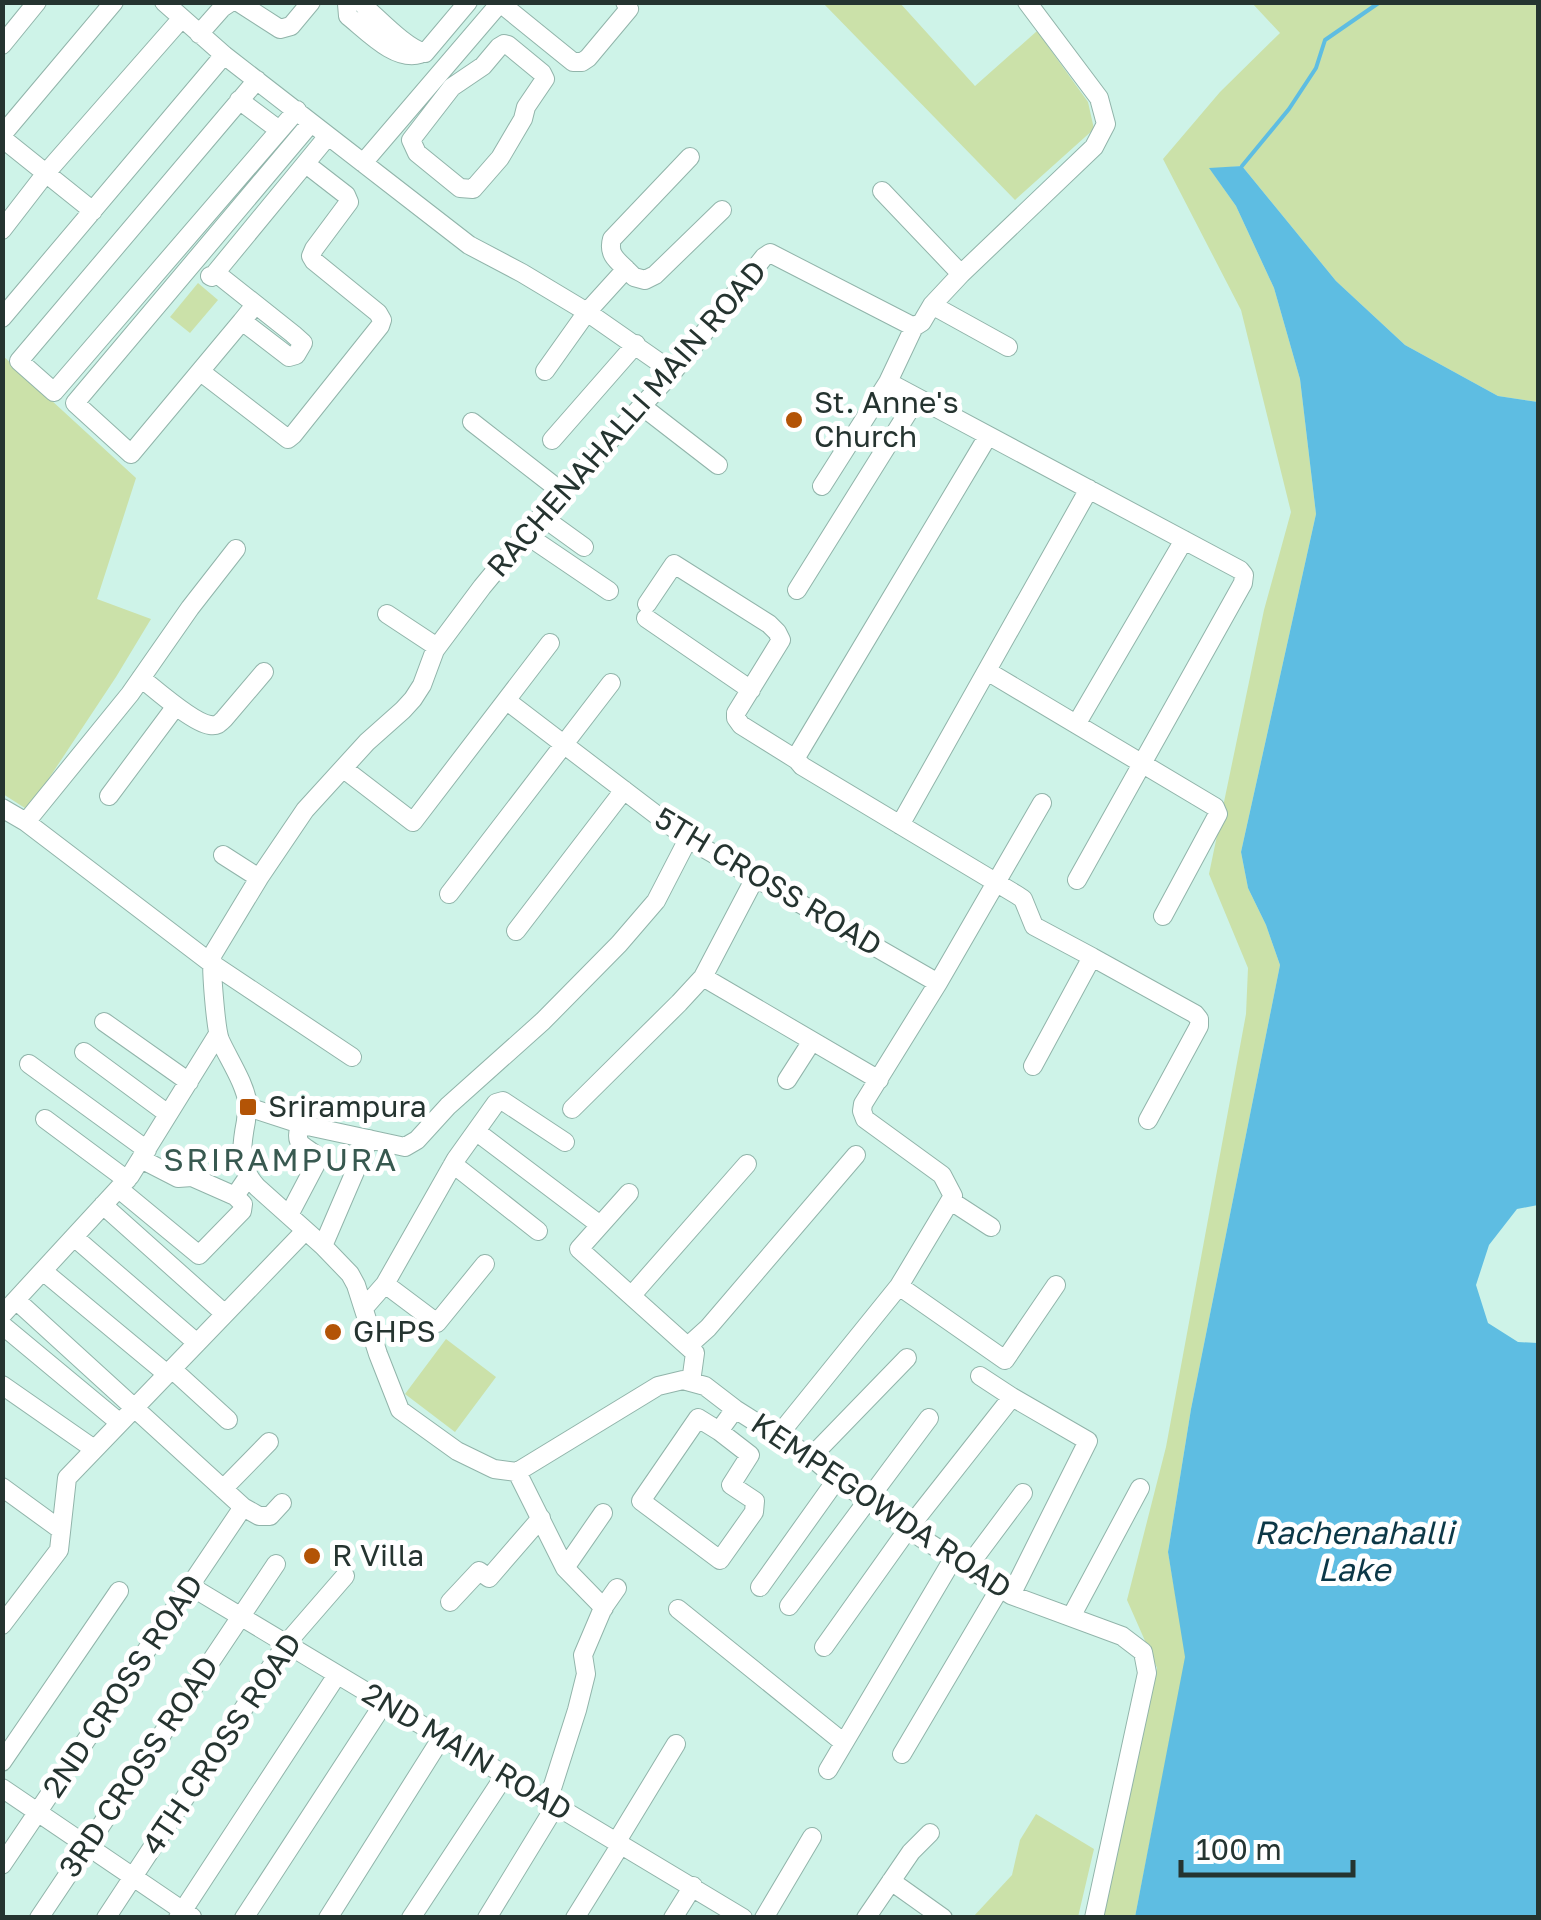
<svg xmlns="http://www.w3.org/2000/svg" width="1541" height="1920" viewBox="0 0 1541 1920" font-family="'Golos Text',sans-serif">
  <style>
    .green { fill: #cbe1a9 }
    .water { fill: #5ebde2 }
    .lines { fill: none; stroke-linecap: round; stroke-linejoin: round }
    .stream { stroke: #5ebde2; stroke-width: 4 }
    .minor-casing { stroke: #91b4aa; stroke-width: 20 }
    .minor { stroke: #fff; stroke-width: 18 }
    .poi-dot { fill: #b35406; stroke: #fff; stroke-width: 4 }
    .labels { text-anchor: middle; stroke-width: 10; stroke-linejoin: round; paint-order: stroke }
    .poi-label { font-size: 30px; fill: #253430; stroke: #fff; text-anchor: start }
    .street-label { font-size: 30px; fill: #253430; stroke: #fff }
    .neighbourhood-label { font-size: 32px; letter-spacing: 2.5px; fill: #385950; stroke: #fff }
    .water-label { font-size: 32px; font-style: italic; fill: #0c3847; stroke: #fff }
  </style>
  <rect width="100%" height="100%" fill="#cef3e8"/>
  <path class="green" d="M823,3H900L975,86L1037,31L1088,102L1094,129L1015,200Z
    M1252,3H1538V402L1498,396L1405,345L1336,281L1242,166L1210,169L1236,206L1274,288L1300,379L1316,514L1241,852L1248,888L1266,925L1280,965L1191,1409L1168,1552L1186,1657L1135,1917L1102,1918L1157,1668L1127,1600L1166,1447L1246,1014L1248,968L1209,874L1264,610L1291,512L1241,310L1163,159L1220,92L1280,33Z
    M198,283L218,300L190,333L170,317Z
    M2,355L136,478L97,599L151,619L116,677L28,810L3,794Z
    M446,1339L496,1377L455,1432L405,1394Z
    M1036,1814L1094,1849L1078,1917H973L1012,1875L1020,1840Z"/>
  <path class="water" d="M1242,166L1336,281L1405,345L1498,396L1538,402V1205L1517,1209L1489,1245L1476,1285L1488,1323L1518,1342L1538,1343V1917H1135L1185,1657L1168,1552L1191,1409L1280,965L1266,925L1248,888L1241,852L1316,514L1300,379L1274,288L1236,206L1209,168Z"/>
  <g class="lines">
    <path class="stream" d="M1242,166L1289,109L1316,68L1325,40L1380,2"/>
    <g class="minor-casing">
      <path id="minor" d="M164,2L224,55L469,245L522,273L587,312L673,372
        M238,2L280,29L291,26L311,2
        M363,2L365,7C381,21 406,48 425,53L468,2
        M499,2L573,62H582L588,58L629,9L625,2
        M1027,2L1099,98L1106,124L1094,147L961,274L932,305L922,322L914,327L770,253L764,257L673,372L545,511L482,587L435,650L422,685L413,699L403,710L367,742L305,810L259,878L213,954C210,963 216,1030 220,1040C229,1060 245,1083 248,1105C248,1109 246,1117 246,1121C241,1147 238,1166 257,1187L323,1246L350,1274L356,1285L378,1354L400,1410L457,1451L494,1469L517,1472L658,1386L683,1380L705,1386L735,1409L811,1457L837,1479L923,1539L1011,1595L1122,1636L1143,1652L1147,1673L1094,1918
        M347,4L348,16C366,30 395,62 420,54
        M199,34L222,8L231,2
        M504,44L508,45L542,73L545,79L526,107L523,119L500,158L473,189L460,188L417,153L411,140L452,87L483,66L499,47Z
        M2,45L37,2
        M257,80L19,361L54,392L297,110
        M239,100L279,130
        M2,135L114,2
        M2,138L93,211
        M363,163L500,3
        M882,191L961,274
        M2,230L46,173L182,18
        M626,269C615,259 608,253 612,239L690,157
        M216,273L293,334L303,343L296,355L289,357L242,321L255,305
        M210,276L212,277L328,136
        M932,305L1008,347
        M2,318L224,55
        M242,321L131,454L75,403L311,123
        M914,327L888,382L1240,570L1244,575L1243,583L1077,880
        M545,371L587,312L626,269L634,277L645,280L655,275L722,210
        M201,372L288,439L293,435L380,326L382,320L378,313L314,261L311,256L314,249L349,202L346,195L306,164
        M643,407L718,465
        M472,422L562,492
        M552,440L636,344
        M822,486L888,382
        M541,516L584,547
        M525,534L609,591
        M797,590L917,398
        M647,604L674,564L769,624L777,632L781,640L736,713V718L741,725L797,760L802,766L1017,895L1023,899L1034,926L1092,957L1033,1066
        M387,614L437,647
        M646,618L751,690
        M987,671L1215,807L1218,814L1163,916
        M141,678C155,689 193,723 210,725C217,726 219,724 224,719L264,672
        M507,701L688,839L938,983
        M1077,723L1184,540
        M797,760L798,754L988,436
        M344,769L413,822L550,643
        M109,796L176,706
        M2,808L26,822L211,963L352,1057
        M26,822L130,694L190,608L236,549
        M900,825L1089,489
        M223,855L259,878
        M449,894L611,683
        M516,931L624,790
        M1092,957L1195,1014L1199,1019V1026L1148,1120
        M703,977L879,1080
        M104,1022L189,1082
        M84,1052L168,1114
        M29,1064L147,1150
        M787,1080L812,1041
        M248,1107L303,1125L405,1147L417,1140L448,1106L543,1021L619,944L656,901L688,839
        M572,1109L679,1003L703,977L755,878
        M45,1119L127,1180
        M477,1132L600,1225
        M141,1159L178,1178L192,1177L235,1196
        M453,1164L538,1231
        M119,1189L199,1255L242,1211L243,1204L235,1196L248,1177
        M629,1193L579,1249L695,1353L691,1382
        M951,1201L991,1227
        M103,1205L225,1314
        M289,1215L319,1158C305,1144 293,1148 300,1124
        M74,1237L197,1343
        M323,1246L369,1139
        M43,1271L167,1374
        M385,1284L437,1323L485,1264
        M899,1286L1005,1360L1056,1285
        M632,1295L747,1164
        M16,1300L243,1507L259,1516H270L282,1503
        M364,1308L385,1284L456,1159L496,1103L503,1101L565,1142
        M2,1315L130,1176L218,1034
        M2,1325L120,1423
        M688,1346L708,1328L856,1155
        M172,1369L228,1420
        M980,1376L1012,1397
        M2,1385L94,1449
        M719,1431L750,1455L731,1485L755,1501L754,1512L720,1560L641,1501L698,1418L719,1431L735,1409
        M777,1437L899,1286L953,1196L942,1175L865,1119L862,1111L863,1104L938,983L1042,803
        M811,1457L907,1358
        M517,1472L565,1568L604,1608
        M2,1487L61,1530
        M223,1489L269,1442
        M565,1568L603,1513
        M967,1568L1023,1493
        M190,1586L743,1918
        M760,1587L837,1479
        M450,1602L479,1571L489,1578L541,1518
        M789,1606L929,1418
        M678,1609L844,1743
        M1071,1617L1140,1488
        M2,1625L59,1550L67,1478L305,1231
        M824,1647L908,1529L1012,1397L1088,1441L1011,1595
        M902,1754L1000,1588
        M2,1762L119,1591
        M828,1770L953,1559
        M2,1788L192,1917
        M548,1801L577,1710L586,1674L583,1655L603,1608L617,1588
        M617,1841L676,1744
        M2,1865L243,1507
        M891,1881L943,1918
        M39,1918L276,1564
        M106,1918L286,1644L345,1576
        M178,1918L337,1675
        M244,1918L384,1703
        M328,1918L442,1737
        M411,1918L505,1775
        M487,1918L556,1805
        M575,1918L621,1844
        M673,1918L693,1886
        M764,1918L812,1837
        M866,1918L911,1852L930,1833"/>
    </g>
    <use href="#minor" class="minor"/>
  </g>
  <g class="poi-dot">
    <circle cx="794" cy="420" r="10"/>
    <rect x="238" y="1097" width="20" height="20" rx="5"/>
    <circle cx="333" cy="1332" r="10"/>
    <circle cx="312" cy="1556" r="10"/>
  </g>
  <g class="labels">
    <g class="poi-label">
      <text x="814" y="413">St. Anne's<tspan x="814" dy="34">Church</tspan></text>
      <text x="268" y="1117">Srirampura</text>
      <text x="353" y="1342">GHPS</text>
      <text x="332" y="1566">R Villa</text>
    </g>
    <g class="street-label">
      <text transform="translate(627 419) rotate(-49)" y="10">RACHENAHALLI MAIN ROAD</text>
      <text transform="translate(768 882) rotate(31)" y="10">5TH CROSS ROAD</text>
      <text transform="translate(881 1506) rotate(34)" y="10">KEMPEGOWDA ROAD</text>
      <text transform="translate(123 1686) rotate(-56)" y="10">2ND CROSS ROAD</text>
      <text transform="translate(222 1744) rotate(-56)" y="10">4TH CROSS ROAD</text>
      <text transform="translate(467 1752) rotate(31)" y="10">2ND MAIN ROAD</text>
      <text transform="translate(139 1767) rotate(-56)" y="10">3RD CROSS ROAD</text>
    </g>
    <g class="neighbourhood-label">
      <text x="281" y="1171">SRIRAMPURA</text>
    </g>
    <g class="water-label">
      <text x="1354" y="1544">Rachenahalli<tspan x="1354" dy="37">Lake</tspan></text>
    </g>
  </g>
  <rect width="1541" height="1920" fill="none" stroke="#253430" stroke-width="10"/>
  <path d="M1181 1860v15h172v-15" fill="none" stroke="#253430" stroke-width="5"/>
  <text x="1196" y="1860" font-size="30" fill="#253430" stroke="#ffffff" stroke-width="8" paint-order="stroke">100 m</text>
</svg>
